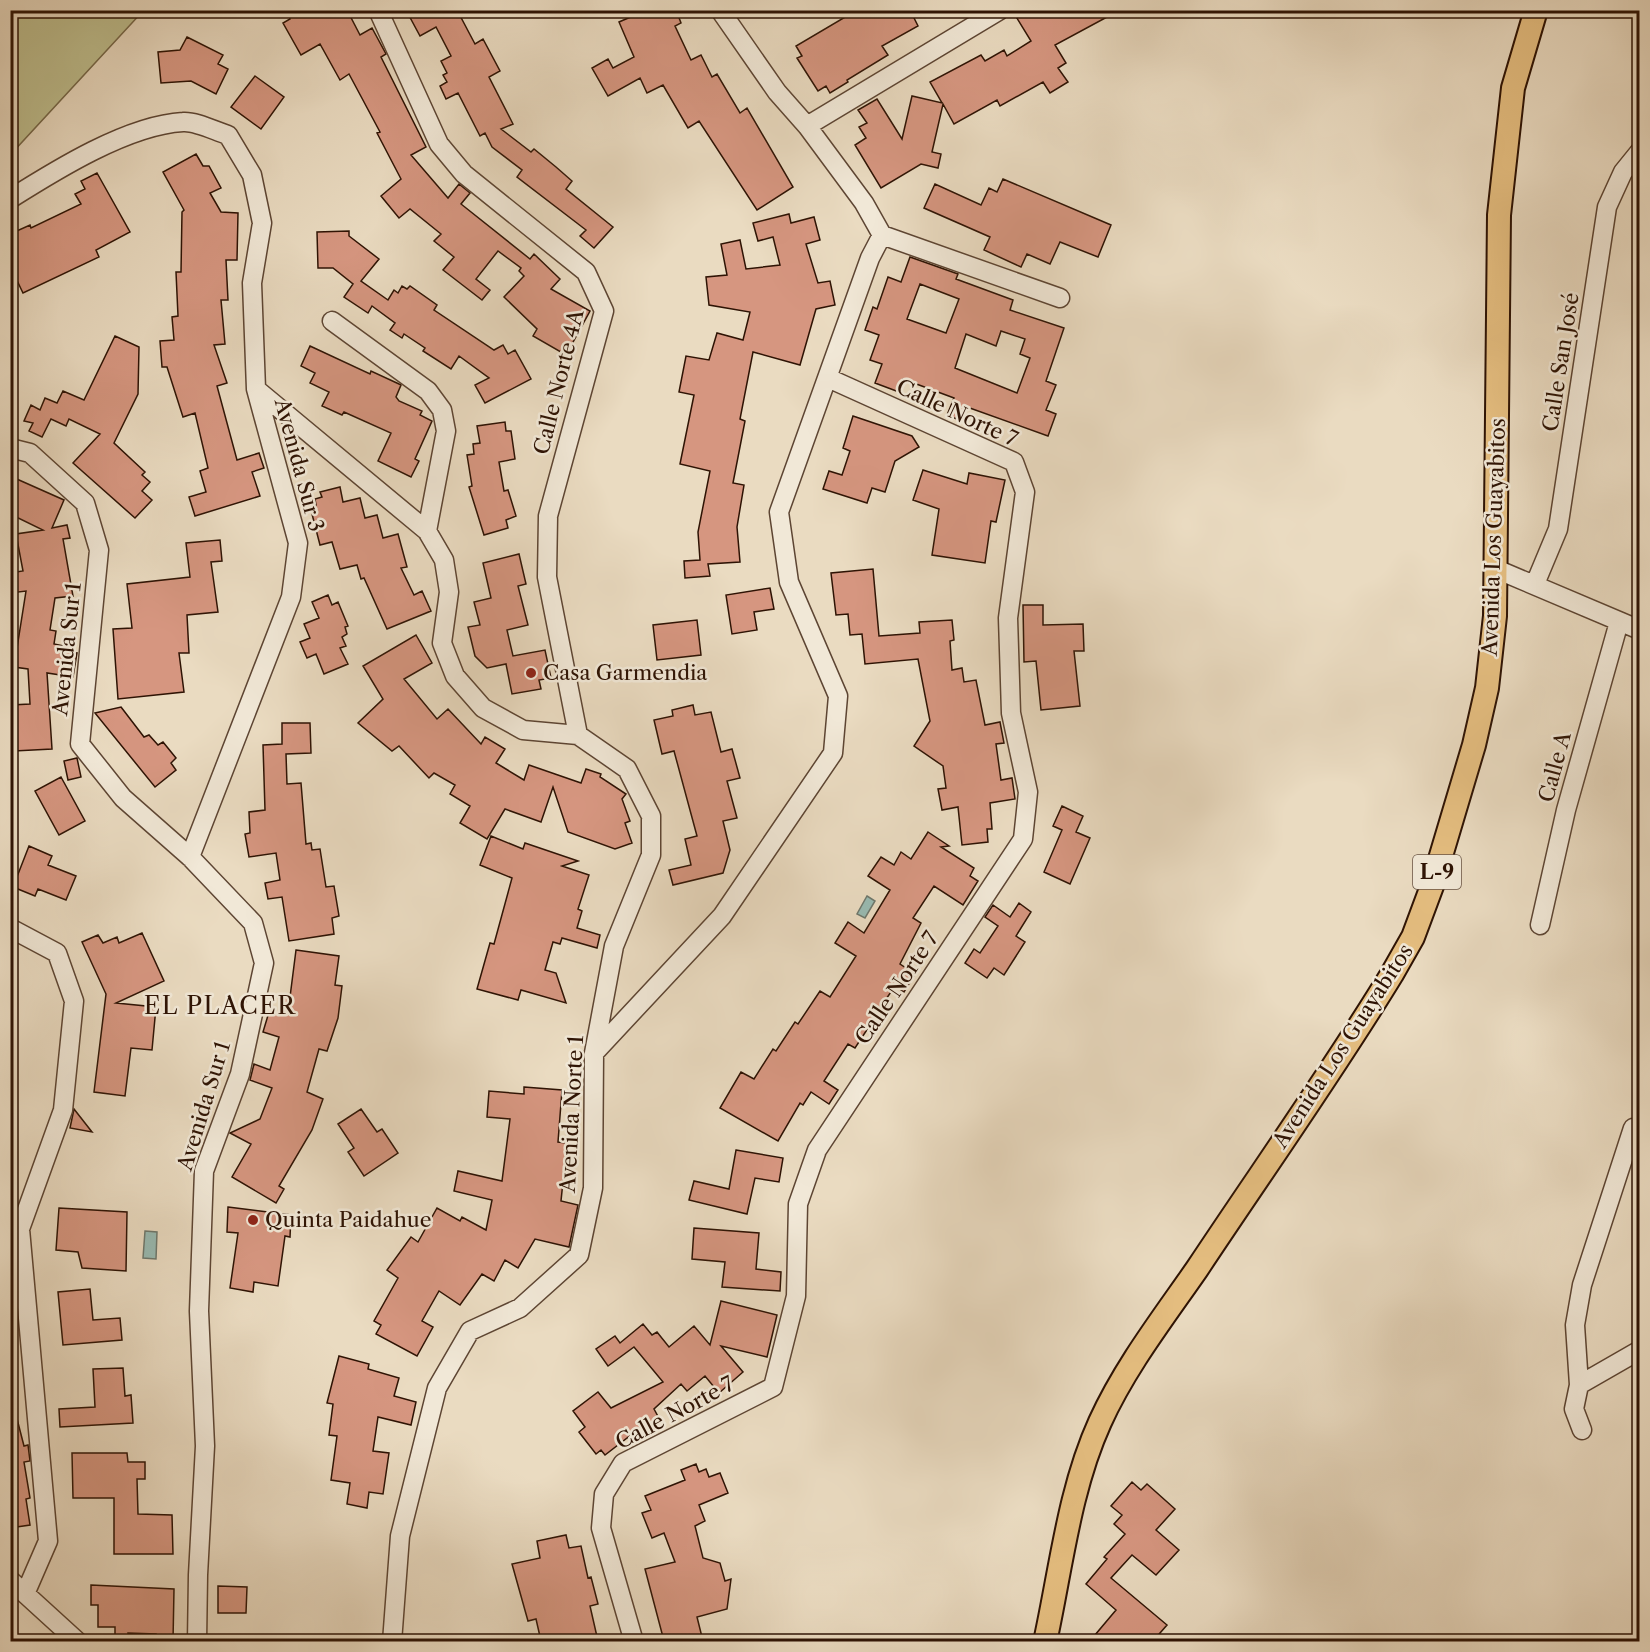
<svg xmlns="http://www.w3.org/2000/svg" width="1650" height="1652" viewBox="0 0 1650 1652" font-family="'Libre Caslon Text',serif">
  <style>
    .green { fill: #bebe8e; stroke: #766849; stroke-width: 1.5 }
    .water { fill: #98bbb3; stroke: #6e786d; stroke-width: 1.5 }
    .building { fill: #d69680; stroke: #2e1304; stroke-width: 1.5; fill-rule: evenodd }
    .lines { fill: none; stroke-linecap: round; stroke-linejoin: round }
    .minor-casing { stroke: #5d4533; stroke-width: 21 }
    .major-casing { stroke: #2e1304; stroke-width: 26 }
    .minor { stroke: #f1e8d7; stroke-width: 18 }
    .major { stroke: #e5be80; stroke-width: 22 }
    .poi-dot { fill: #8f2418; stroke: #f1e8d7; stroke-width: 2 }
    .labels { text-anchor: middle; stroke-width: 5; stroke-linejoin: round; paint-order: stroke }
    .shield { fill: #f1e8d7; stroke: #685343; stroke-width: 1.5 }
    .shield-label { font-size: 20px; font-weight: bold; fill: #2e1304 }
    .street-label { font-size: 21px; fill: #2e1304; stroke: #f1e8d7 }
    .poi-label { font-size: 21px; fill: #2e1304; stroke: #f1e8d7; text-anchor: start }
    .quarter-label { font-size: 24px; letter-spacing: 1.5px; fill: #2e1304; stroke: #f1e8d7 }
  </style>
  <rect width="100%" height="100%" fill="#eadbc1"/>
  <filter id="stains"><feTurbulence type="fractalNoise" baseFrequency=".00333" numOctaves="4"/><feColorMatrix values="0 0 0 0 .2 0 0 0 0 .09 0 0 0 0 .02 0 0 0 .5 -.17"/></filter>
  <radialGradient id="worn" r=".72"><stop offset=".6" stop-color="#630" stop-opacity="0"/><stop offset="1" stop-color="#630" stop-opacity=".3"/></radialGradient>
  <path class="green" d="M11,10L143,11L11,154L10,11Z"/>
  <path class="water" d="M867,896L875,901L865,918L857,914Z
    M145,1231L157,1232L156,1259L143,1258Z"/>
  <path class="building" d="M285,10H347L360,35L372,28L386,54L381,57L426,147L411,155L448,198L459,184L470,193L461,204L530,259L534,254L560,279L551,289L590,311L566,355L533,336L537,329L504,297L524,276L519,271L521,268L498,251L476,279L490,290L482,300L443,270L454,257L434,241L441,234L410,209L399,218L381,196L401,179L377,133L380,132L349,74L340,80L320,44L301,55L283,23L290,19Z
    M406,10H457L475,44L483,39L500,71L489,77L513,124L501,129L531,152L534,149L556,167L572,181L566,189L613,227L594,248L580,236L586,230L517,177L522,170L492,147L485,133L480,136L458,93L446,99L440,86L447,82L443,75L447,73L441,61L451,56L436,27L420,36Z
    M647,10H676L681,23L675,26L691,60L701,55L712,77L717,74L740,113L747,108L793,187L757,210L699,121L688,128L663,85L647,93L640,78L608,96L592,68L608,59L613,68L634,57L619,22Z
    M857,10H910L918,26L882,46L888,55L847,80L848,82L830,93L826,86L818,91L797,58L802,56L796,46Z
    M1023,10H1120L1055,45L1066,63L1058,68L1068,82L1050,93L1043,82L1000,106L997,100L954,124L943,104L932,152L941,154L938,168L921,164L881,188L855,145L866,138L859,127L867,123L858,110L877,99L902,139L912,96L942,103L930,82L981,55L985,61L1004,50L1007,56L1031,41L1015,15Z
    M187,37L223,55L218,64L228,69L216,94L191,81L161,83L158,52L180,50Z
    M255,76L284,97L261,129L231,107Z
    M196,154L203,166H209L221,188L210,193L221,212L238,213L237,260H226L228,300H221L225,344L214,345L227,383L217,386L237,460L259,453L264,468L252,472L260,496L195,516L189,497L206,492L200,471L208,468L195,413L183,417L167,367H162L160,341L174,340L172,317L178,316L176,272H181L182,212L184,210L163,172Z
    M97,173L130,232L96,250L99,257L23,293L12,270L17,267L10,253V234L30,225L31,228L81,204L75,194L85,189L81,181Z
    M1003,179L1111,225L1098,257L1060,242L1050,264L1027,254L1021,267L984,250L990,237L924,208L935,184L981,205L989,188L997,192Z
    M789,214L791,223L814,217L820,240L806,244L818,283L830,281L835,305L816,309L800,365L753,352L740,419L745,421L733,483L744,485L737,527L740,562L708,564L710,576L685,578L684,561L700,560L698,532L710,471L680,464L694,395L679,392L686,356L709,360L717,333L743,340L750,312L709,305L706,277L727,275L721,244L740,240L746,269L780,265L773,237L758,241L753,223Z
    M349,231V236L379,259L361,281L388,300L394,290L398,293L402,286L407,289L410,286L437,305L434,310L494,350L503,345L508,354L515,350L531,379L485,403L475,385L489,378L459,356L451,369L423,351L425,348L404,334L402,338L390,330L395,323L372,306L368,313L344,297L353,284L333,268H318L317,232Z
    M910,257L958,274L956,279L1013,300L1010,310L1064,328L1046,381L1056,385L1046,410L1056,414L1048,436L967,407L962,421L947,415L954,398L903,379L899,392L875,383L882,364L870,360L879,335L865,330L873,307L877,309L888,277L901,282ZM920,284L959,299L946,333L907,319ZM1001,331L1025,339L1020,354L1030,358L1017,393L955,368L966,334L996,346Z
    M115,336L139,347L138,394L114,443L145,472L142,475L150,482L142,491L152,500L135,518L73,463L100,434L69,419L66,426L51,419L42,437L29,431L33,423L24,421L31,405L40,410L45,398L57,403L63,391L84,400Z
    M310,346L370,374L371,371L399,384L401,385L396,397L399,401L422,411L420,415L432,421L415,459L419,461L411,477L378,461L391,433L344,412L342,415L322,406L329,392L310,383L315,373L301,366Z
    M853,416L912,436L919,447L895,461L885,492L872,488L867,503L823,489L829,471L842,475L850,451L843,448Z
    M505,422L506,431H511L515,459L499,462L504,491L508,490L516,516L506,520L508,528L484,535L469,487L472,486L467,455L474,454L473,444L480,443L477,426Z
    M923,470L967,484L969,473L1005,480L996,522L991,521L985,563L932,555L939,509L913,500Z
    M10,476L64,500L52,528L67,525L70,538L63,539L73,596L55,598L50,630L56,631L54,644L64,646L63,651L77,653L73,677L47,673L52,749L14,751L11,705L30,704L28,669L14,667L26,591L10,593V573L23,571L16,534L43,530L10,514Z
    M340,487L343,502L360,498L365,518L377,515L383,538L398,534L407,567L401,568L414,595L422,591L431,611L387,629L364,578L361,579L357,565L340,569L332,542L320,545L312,514L316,505L315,499L322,497L320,492Z
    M220,540L222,561L211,562L218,612L187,615L189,653H179L184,692L118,699L113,629L132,628L127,584L190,577L186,543Z
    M519,554L526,584L518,586L528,625L507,630L513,656L545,650L551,678L539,680L541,689L512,694L506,664L487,668L475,656L468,627L480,625L474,602L491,598L483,563Z
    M873,569L879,636L920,633L919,622L952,620L954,640L950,641L952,670L962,668L964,682L976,680L985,725L1000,722L1004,743L996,744L1001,780L1012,778L1015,799L990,803L992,829H987L988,842L962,845L958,807L942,810L938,789L946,788L943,766L914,746L930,721L918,659L865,664L862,634L850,635L848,614L836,615L831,573Z
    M770,588L774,609L754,612L757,630L732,634L726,595Z
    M328,595L332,605L338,602L348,626L345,627L347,634L342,637L346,646L340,648L348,664L324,674L316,654L307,658L300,642L310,638L304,624L319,618L312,602Z
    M1023,605H1043V625L1083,624L1084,651H1074L1080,706L1041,710L1036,661L1024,662Z
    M697,620L701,655L657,660L653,625Z
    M416,635L432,663L404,679L437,719L448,709L481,744L485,737L505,749L496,763L524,780L529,765L581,783L586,769L601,774L600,777L626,794L622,799L630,821L625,823L632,843L615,849L568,832L553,787L541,822L505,809L487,839L460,823L470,806L450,794L455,785L434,773L429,778L399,746L392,751L358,723L383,699L363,666Z
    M693,705L695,715L711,712L721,752L732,749L740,778L727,781L737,818L723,821L730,850L723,873L673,885L669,870L691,865L685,839L697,836L674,751L662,754L654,720L673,716L672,710Z
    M121,707L144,737L149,735L158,745L163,742L176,758L171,763L176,770L155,787L95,713Z
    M282,723H310L311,753L286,754L287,784L301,783L306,844L311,843L312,850L320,849L326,887L334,886L339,916L332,918L334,934L289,941L282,897L268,899L265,883L280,880L276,853L249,857L245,834L250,833L249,812L265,810L263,745L282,744Z
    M77,758L81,777L68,780L64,761Z
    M61,777L85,821L59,835L35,791Z
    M1062,806L1083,816L1076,832L1090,838L1070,884L1044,872L1062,830L1053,826Z
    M928,832L949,846L941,847L974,868L970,876L978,881L963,905L934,886L913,918L921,923L900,964L915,974L904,992L895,986L882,1005L889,1014L880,1027L872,1022L855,1048L848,1044L824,1081L838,1090L829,1104L811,1092L803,1105L800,1103L778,1141L720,1108L741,1072L754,1079L773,1049L776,1051L795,1022L798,1024L820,991L830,997L856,956L835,943L848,922L864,933L890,890L868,876L881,857L894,865L901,852L911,859Z
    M491,836L523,849L525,843L578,861L562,866L589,875L578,909L582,911L577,928L600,935L597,948L562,938L560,944L553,942L545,970L556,973L566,1003L521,990L518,1000L477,989L490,943L494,944L512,878L480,865Z
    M29,846L52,856L48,865L76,876L66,900L38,889L35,896L13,887Z
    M1019,903L1031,912L1016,936L1025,942L1004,975L994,968L987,978L965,963L974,949L980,953L998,926L985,917L993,905L1010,917Z
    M142,933L164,981L116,1003L156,1007L152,1050L131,1048L125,1096L94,1092L106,994L82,942L98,935L103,943L117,937L119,943Z
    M296,950L339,956L335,985L342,986L338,1018L327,1051L319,1049L307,1092L323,1099L312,1130L279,1186L284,1189L276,1203L232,1177L251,1144L230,1133L260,1119L272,1088L250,1080L254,1064L270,1070L279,1037L263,1032L269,1012L279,1015L282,996L290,997Z
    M524,1087L562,1090L558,1142L567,1143L561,1201L578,1205L569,1247L535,1239L518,1268L505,1260L494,1281L482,1274L460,1305L439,1291L422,1321L433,1327L417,1356L376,1334L381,1325L374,1321L398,1278L387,1270L411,1237L418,1242L437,1208L460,1221L462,1217L486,1230L492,1200L454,1191L458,1171L502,1181L510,1119L487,1117L489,1091L524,1094Z
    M74,1109L92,1132L70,1128Z
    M361,1109L377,1132L382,1129L398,1153L364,1176L348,1152L354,1148L338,1124Z
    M736,1150L783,1158L779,1182L755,1178L747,1214L689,1200L694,1181L729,1189Z
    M228,1207L291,1215L290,1237L285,1236L278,1286L254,1282L253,1292L230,1288L238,1233L227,1232Z
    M59,1208L127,1212L126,1271L82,1268L78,1252L56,1250Z
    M694,1228L759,1233L756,1269L781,1272L780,1291L722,1287L725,1262L692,1259Z
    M90,1289L93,1320L120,1318L122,1340L63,1345L58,1292Z
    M721,1301L777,1315L767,1357L721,1346L743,1372L719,1393L705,1376L687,1391L681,1384L654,1409L661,1422L646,1429L644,1425L605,1455L601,1450L596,1454L579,1432L585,1427L573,1411L598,1392L611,1408L663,1382L634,1347L608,1366L596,1349L615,1336L620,1343L643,1324L652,1335L657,1332L669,1347L694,1326L710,1345Z
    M339,1356L369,1364L368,1369L399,1378L394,1396L416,1402L411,1425L378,1417L373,1451L389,1453L383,1494L369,1492L367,1508L347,1504L350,1483L331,1480L337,1436L329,1435L333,1404L327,1403Z
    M123,1368L125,1396L131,1395L133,1423L60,1427L59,1409L95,1407L93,1369Z
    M15,1411L24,1446L28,1445L30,1461L24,1462L30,1498L26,1499L30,1525L10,1528V1412Z
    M72,1453H127L128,1462H145V1479H137L138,1514L172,1515L173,1554H114V1498H73Z
    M696,1464L699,1472L706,1469L709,1477L720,1473L728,1493L699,1505L705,1521L695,1526L703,1558L720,1563L725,1581L731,1579L727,1609L697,1617L703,1641H664L645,1569L675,1562L664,1533L652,1538L642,1513L651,1510L645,1496L685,1480L681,1470Z
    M1132,1482L1141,1490L1147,1484L1175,1509L1156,1530L1179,1550L1156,1575L1132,1555L1111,1578L1167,1625L1153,1641H1103L1095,1635L1116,1610L1086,1584L1107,1559L1104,1557L1125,1534L1114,1524L1122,1515L1111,1506Z
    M566,1535L569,1548L581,1546L588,1578L591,1577L598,1604L590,1606L598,1641H541L536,1619L528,1621L512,1564L540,1558L537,1541Z
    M91,1585L174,1589L173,1641H156V1634L128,1633V1637H115V1627H98V1605H91Z
    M218,1586L247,1587L246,1613H218Z"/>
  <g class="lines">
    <g class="minor-casing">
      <path id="minor" d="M378,10L439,144L464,174L586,272L604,311L548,516L547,577L578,735
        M807,126L1000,10
        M10,199C56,170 128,125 183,122C196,121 215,131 228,135L252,175L262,223L252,283L256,389L298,543L291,597L190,857
        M882,235L1060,298
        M332,321L428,391L442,410L446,431L427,531
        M256,389L427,531L444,560L449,592L442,643L455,676L483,708L523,730L578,735L627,769L651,816V855L614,946L594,1053L593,1188L579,1255L520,1308L470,1331L437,1388L400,1536L392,1642
        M10,448L30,453L85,503L99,550L80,744L123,798L190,857L253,923L264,963L240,1074L204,1171L199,1311L205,1446L198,1575L197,1642
        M1496,569L1640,630
        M1535,584L1558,529L1607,207L1623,172L1640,151
        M1540,925L1566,810L1619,622
        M10,928L57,953L74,1001L63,1110L20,1229L48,1541L25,1594
        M594,1053L722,916L833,753L838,696L789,582L779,512L870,258L882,235L864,203L807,126L777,92L720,10
        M1633,1128L1582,1285L1575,1325L1579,1385L1640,1350
        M1579,1385L1574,1409L1582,1430
        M10,1580L78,1642
        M634,1642L601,1528L604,1494L623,1463L773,1387L796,1296L798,1204L817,1150L1023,839L1028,792L1011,713L1008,618L1025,492L1014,462L828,378"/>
    </g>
    <g class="major-casing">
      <path id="major" d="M1045,1642C1061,1569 1069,1490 1100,1422C1125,1367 1163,1318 1197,1269C1262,1171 1331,1074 1392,974L1413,937L1432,886L1474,745L1487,688L1495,616L1499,215L1513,88L1536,10"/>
    </g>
    <use href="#minor" class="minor"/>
    <use href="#major" class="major"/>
  </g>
  <g class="poi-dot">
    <circle cx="531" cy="673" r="6"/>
    <circle cx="253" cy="1220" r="6"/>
  </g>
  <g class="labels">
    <rect class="shield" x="1413" y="855" width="48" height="34" rx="4.5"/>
    <g class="shield-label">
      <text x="1437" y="879">L-9</text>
    </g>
    <g class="street-label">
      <text transform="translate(1561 362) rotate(-81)" y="7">Calle San José</text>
      <text transform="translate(559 382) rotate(-76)" y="7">Calle Norte 4A</text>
      <text transform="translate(957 413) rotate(25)" y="7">Calle Norte 7</text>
      <text transform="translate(299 465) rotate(75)" y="7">Avenida Sur 3</text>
      <text transform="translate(1494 537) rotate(-88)" y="7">Avenida Los Guayabitos</text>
      <text transform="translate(67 649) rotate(-84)" y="7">Avenida Sur 1</text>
      <text transform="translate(1555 767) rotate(-75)" y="7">Calle A</text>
      <text transform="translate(897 988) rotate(-56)" y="7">Calle Norte 7</text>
      <text transform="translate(1343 1046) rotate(-57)" y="7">Avenida Los Guayabitos</text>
      <text transform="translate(204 1106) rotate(-73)" y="7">Avenida Sur 1</text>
      <text transform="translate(572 1114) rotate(-87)" y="7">Avenida Norte 1</text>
      <text transform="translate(675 1413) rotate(-28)" y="7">Calle Norte 7</text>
    </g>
    <g class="poi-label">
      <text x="543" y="680">Casa Garmendia</text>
      <text x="265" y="1227">Quinta Paidahue</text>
    </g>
    <g class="quarter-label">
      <text x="220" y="1014">EL PLACER</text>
    </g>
  </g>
  <rect width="1650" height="1652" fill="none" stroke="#eadbc1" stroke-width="36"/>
  <rect x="12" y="12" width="1626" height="1628" fill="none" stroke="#2e1304" stroke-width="3"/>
  <rect x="18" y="18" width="1614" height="1616" fill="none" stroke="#2e1304" stroke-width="1.5"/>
  <rect width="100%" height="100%" filter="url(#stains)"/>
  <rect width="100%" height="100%" fill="url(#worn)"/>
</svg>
